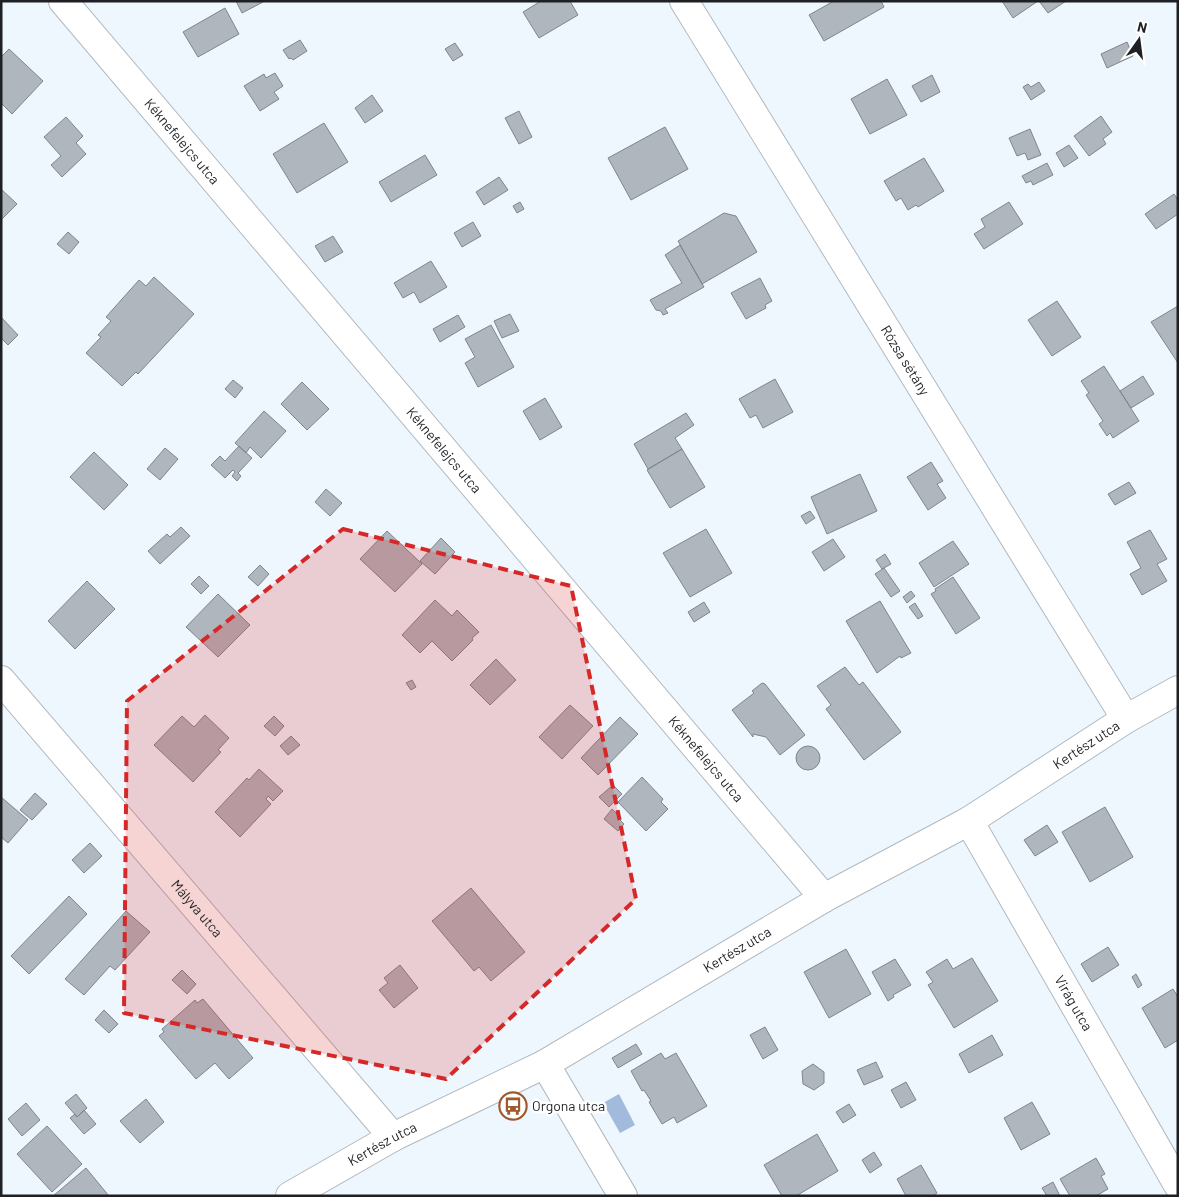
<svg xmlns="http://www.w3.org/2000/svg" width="1179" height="1197" viewBox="0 0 1179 1197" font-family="Barlow,sans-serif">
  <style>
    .water { fill: #a2badc }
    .building { fill: #afb6bd; stroke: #7f858c }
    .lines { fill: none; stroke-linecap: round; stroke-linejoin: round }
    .minor-casing { stroke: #b2b9c0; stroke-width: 30 }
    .minor { stroke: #fff; stroke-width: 28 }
    .marked { fill: #d62828; fill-opacity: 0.2; stroke: #d62828; stroke-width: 4; stroke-dasharray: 10 6; stroke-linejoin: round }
    .labels { text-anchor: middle; stroke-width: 5; stroke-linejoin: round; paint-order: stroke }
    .street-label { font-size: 14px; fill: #1e2023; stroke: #fff }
    .poi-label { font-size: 14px; fill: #1e2023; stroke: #fff; text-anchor: start }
  </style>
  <rect width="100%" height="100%" fill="#eff7fe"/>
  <path class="water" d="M619,1094L635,1125L620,1133L603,1103Z"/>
  <path class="building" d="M236,1H262L263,2L242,13Z
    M541,1H570L578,15L539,38L523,12Z
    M834,1H881L884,7L824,41L809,15Z
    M1002,1H1038L1013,18Z
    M1039,1H1066L1048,13Z
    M225,8L239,34L198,57L183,32Z
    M300,40L307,51L293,60L291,58L289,59L283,50Z
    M1127,42L1133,56L1107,68L1101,54Z
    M455,43L463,55L453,61L445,49Z
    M9,49L43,81L12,114L1,103V57Z
    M275,73L283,86L274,92L279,99L260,111L244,86L264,74L266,78Z
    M932,75L940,92L921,102L912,86Z
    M887,79L907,115L870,134L851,99Z
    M1039,82L1045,91L1031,100L1023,87L1028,84L1031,87Z
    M372,95L383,111L365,123L355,108Z
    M519,111L532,137L519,144L505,118Z
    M1101,116L1112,132L1103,139L1106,144L1089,156L1074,136Z
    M66,117L83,136L76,143L86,154L62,177L51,165L61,156L44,137Z
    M324,123L348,162L297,193L273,154Z
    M665,127L688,169L631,200L608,158Z
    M1030,129L1041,155L1028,160L1025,153L1017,156L1009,138Z
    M1069,145L1078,158L1064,167L1056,153Z
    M425,155L437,175L391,202L379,182Z
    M924,158L944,191L918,207L916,205L908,210L901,198L896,201L884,181Z
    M1047,163L1053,175L1033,185L1031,181L1026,183L1022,176Z
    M499,177L508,190L484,205L476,192Z
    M1,189L17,204L1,220Z
    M1174,194L1178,200V214L1156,229L1145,214Z
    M520,202L524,209L517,213L513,206Z
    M1009,202L1023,224L984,249L974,234L985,227L981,219Z
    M724,213L736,216L757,252L702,284L678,241Z
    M473,222L481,236L462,247L454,233Z
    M68,232L79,242L69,254L57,244Z
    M333,236L343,252L325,262L315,246Z
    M680,245L704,287L665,309L668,313L663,315L661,311L656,310L650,300L682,283L665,255Z
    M431,261L447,287L420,303L414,292L403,298L394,283Z
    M154,277L194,314L138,374L136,372L122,386L86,353L101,337L98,335L111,321L106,317L139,280L146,286Z
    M760,278L772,301L765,305L766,308L746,319L731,293Z
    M1057,301L1081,337L1052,356L1028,320Z
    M1178,306V363L1151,322Z
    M510,314L519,331L502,338L494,321Z
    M458,315L465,327L440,342L433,329Z
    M1,317L18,335L8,345L1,338Z
    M491,325L514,367L478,387L465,363L475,357L465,339Z
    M1104,366L1139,421L1113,438L1110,433L1107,436L1099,424L1103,421L1086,395L1089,393L1081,381Z
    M1143,376L1154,394L1131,408L1120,391Z
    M775,379L793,412L763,428L756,415L750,418L739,399Z
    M233,380L243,388L235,398L225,389Z
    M302,382L329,409L307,430L281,404Z
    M545,398L562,427L540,440L523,411Z
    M264,411L286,431L261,458L250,447L246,453L235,443Z
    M686,413L694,425L675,438L682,449L648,469L634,444Z
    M239,446L252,458L238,473L241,476L237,481L232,476L235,472L233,470L225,478L211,465L220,456L225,461Z
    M165,448L178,459L160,480L147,469Z
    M682,449L705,487L670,508L647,470Z
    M94,452L128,485L104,510L70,477Z
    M931,462L943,481L937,484L946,498L928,510L907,477Z
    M860,474L877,511L827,534L811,497Z
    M1129,482L1136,493L1115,505L1108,494Z
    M326,489L342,503L330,516L315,502Z
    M810,511L815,518L806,524L801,516Z
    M181,527L190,536L160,564L148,551L167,534L170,537Z
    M706,529L732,573L690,597L663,553Z
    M1150,530L1167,559L1157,564L1167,581L1142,595L1130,574L1141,568L1127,542Z
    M387,531L422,564L395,592L360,559Z
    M441,538L455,552L435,574L420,561Z
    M833,539L845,557L824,571L812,552Z
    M953,541L969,564L934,587L919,563Z
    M885,554L891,564L882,569L876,560Z
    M260,565L269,574L258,586L248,577Z
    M884,568L900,591L891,597L875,574Z
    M199,576L209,586L201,594L191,584Z
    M953,577L980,618L956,634L931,594L936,591L935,589Z
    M87,581L115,609L75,649L48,621Z
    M911,591L915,596L907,603L903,597Z
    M218,594L250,625L218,657L186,627Z
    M435,600L452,616L457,610L479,632L472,638L473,640L452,661L432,641L420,653L402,635Z
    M880,601L911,653L901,658L900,656L877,673L846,621Z
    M704,602L710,612L694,622L688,612Z
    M915,603L923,616L918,619L909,607Z
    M496,659L516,680L490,705L470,685Z
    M845,667L859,685L863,682L901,732L864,760L826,709L831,705L817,686Z
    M412,680L416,687L411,690L406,683Z
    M762,683L765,684L805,735L780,755L766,737L753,734V737L732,710L754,693L752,691Z
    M570,705L593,726L562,759L539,737Z
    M205,715L229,738L218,750L221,752L193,782L154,745L182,716L194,727Z
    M274,716L284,726L275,736L264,726Z
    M620,717L638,734L598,775L581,758Z
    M291,736L300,745L288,755L280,746Z
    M796 758a12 12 0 1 1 24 0a12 12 0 1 1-24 0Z
    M259,769L283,791L273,801L268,796L266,799L271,804L240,837L215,812L247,778L249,780Z
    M642,777L663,799L661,802L668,809L646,831L618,802Z
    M613,785L622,794L609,807L599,797Z
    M35,793L47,804L32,820L20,810Z
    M1,797L28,820L8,843L1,837Z
    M1105,807L1133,857L1090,882L1062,832Z
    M612,809L621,818L620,820L624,824L618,831L604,819Z
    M1047,825L1058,842L1035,856L1024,840Z
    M90,843L102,856L84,873L72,860Z
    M471,888L525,952L491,981L479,967L474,971L432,921Z
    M69,896L87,914L29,974L11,956Z
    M126,911L150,932L115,970L110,966L84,995L65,979Z
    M1108,947L1119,965L1092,982L1081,964Z
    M846,949L871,994L829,1018L804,972Z
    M972,958L998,1001L954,1028L928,985L933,982L926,972L947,959L953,969Z
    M895,959L911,985L893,995L894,997L888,1001L872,972Z
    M400,965L418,988L394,1008L379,990L388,983L384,978Z
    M182,970L196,984L187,994L172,980Z
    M1136,974L1142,985L1138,988L1132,977Z
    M1173,989L1178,997V1040L1165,1048L1142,1008Z
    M203,999L253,1058L229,1079L215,1063L196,1079L159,1036L164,1032L162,1029L195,1000L197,1003Z
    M104,1010L118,1024L109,1033L95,1020Z
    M765,1027L778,1050L763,1059L750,1035Z
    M992,1035L1003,1055L969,1073L959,1054Z
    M636,1044L642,1054L618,1068L612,1058Z
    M661,1053L665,1059L676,1053L707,1106L677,1123L674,1117L662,1124L649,1102L651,1101L644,1090L642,1091L631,1071Z
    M876,1062L883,1077L864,1085L857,1070Z
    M813,1064L824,1072V1083L814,1090L803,1084L802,1071Z
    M906,1082L916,1100L901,1108L891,1090Z
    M76,1094L87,1108L77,1117L65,1103Z
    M146,1099L164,1122L140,1143L120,1121Z
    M1032,1102L1050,1134L1021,1150L1004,1118Z
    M26,1103L40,1120L22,1136L8,1119Z
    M849,1104L856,1115L843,1123L836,1112Z
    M84,1110L96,1124L84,1134L70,1118L75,1114L77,1117Z
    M47,1126L82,1164L52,1192L17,1154Z
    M817,1134L838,1171L796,1196H782L764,1165Z
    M874,1152L882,1165L870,1173L862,1160Z
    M1096,1158L1105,1174L1101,1176L1108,1189L1096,1196H1070L1060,1179Z
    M921,1165L937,1193L933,1196H906L897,1179Z
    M86,1168L109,1196H53Z
    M1053,1182L1060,1196H1047L1042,1188Z"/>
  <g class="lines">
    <g class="minor-casing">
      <g id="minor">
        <path id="s1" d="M63,1L824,898"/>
        <path id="s2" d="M684,1L1126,719"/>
        <path id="s3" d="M1,680L393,1137"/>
        <path id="s4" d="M969,821L1178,1185"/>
        <path d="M545,1064L623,1196"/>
        <path id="s5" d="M290,1196L393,1137L545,1064L824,898L969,821L1126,719L1178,690"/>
      </g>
    </g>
    <use href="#minor" class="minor"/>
  </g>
  <path class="marked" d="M343,529L571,586L636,899L446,1079L124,1013L127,701Z"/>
  <defs>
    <g id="bus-ring" transform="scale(1.4375)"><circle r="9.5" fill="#fff" stroke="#9e592c" stroke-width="1.5"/><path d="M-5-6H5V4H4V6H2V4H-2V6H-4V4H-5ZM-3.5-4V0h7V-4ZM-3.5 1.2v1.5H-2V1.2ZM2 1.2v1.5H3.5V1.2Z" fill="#9e592c"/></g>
  </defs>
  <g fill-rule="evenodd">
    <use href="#bus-ring" x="513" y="1106"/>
  </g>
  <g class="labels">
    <g class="street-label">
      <text dy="5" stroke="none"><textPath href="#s1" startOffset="184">Kéknefelejcs utca</textPath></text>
      <text dy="5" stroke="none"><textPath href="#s2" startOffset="422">Rózsa sétány</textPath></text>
      <text dy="5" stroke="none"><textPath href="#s1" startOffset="589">Kéknefelejcs utca</textPath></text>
      <text dy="5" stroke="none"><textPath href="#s5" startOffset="916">Kertész utca</textPath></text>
      <text dy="5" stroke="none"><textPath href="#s1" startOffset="994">Kéknefelejcs utca</textPath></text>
      <text dy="5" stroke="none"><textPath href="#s3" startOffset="301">Mályva utca</textPath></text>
      <text dy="5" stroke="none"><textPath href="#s5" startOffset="511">Kertész utca</textPath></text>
      <text dy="5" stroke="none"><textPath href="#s4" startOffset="210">Virág utca</textPath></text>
      <text dy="5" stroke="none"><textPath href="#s5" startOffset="106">Kertész utca</textPath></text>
    </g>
    <g class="poi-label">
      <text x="532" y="1111">Orgona utca</text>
    </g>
  </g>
  <rect width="1179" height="1197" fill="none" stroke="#1e2023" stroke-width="5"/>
  <g transform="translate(1139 40) rotate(14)" stroke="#ffffff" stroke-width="4" paint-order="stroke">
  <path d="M0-4L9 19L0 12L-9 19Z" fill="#1e2023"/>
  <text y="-8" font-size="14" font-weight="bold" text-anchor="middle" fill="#1e2023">N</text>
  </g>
</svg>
